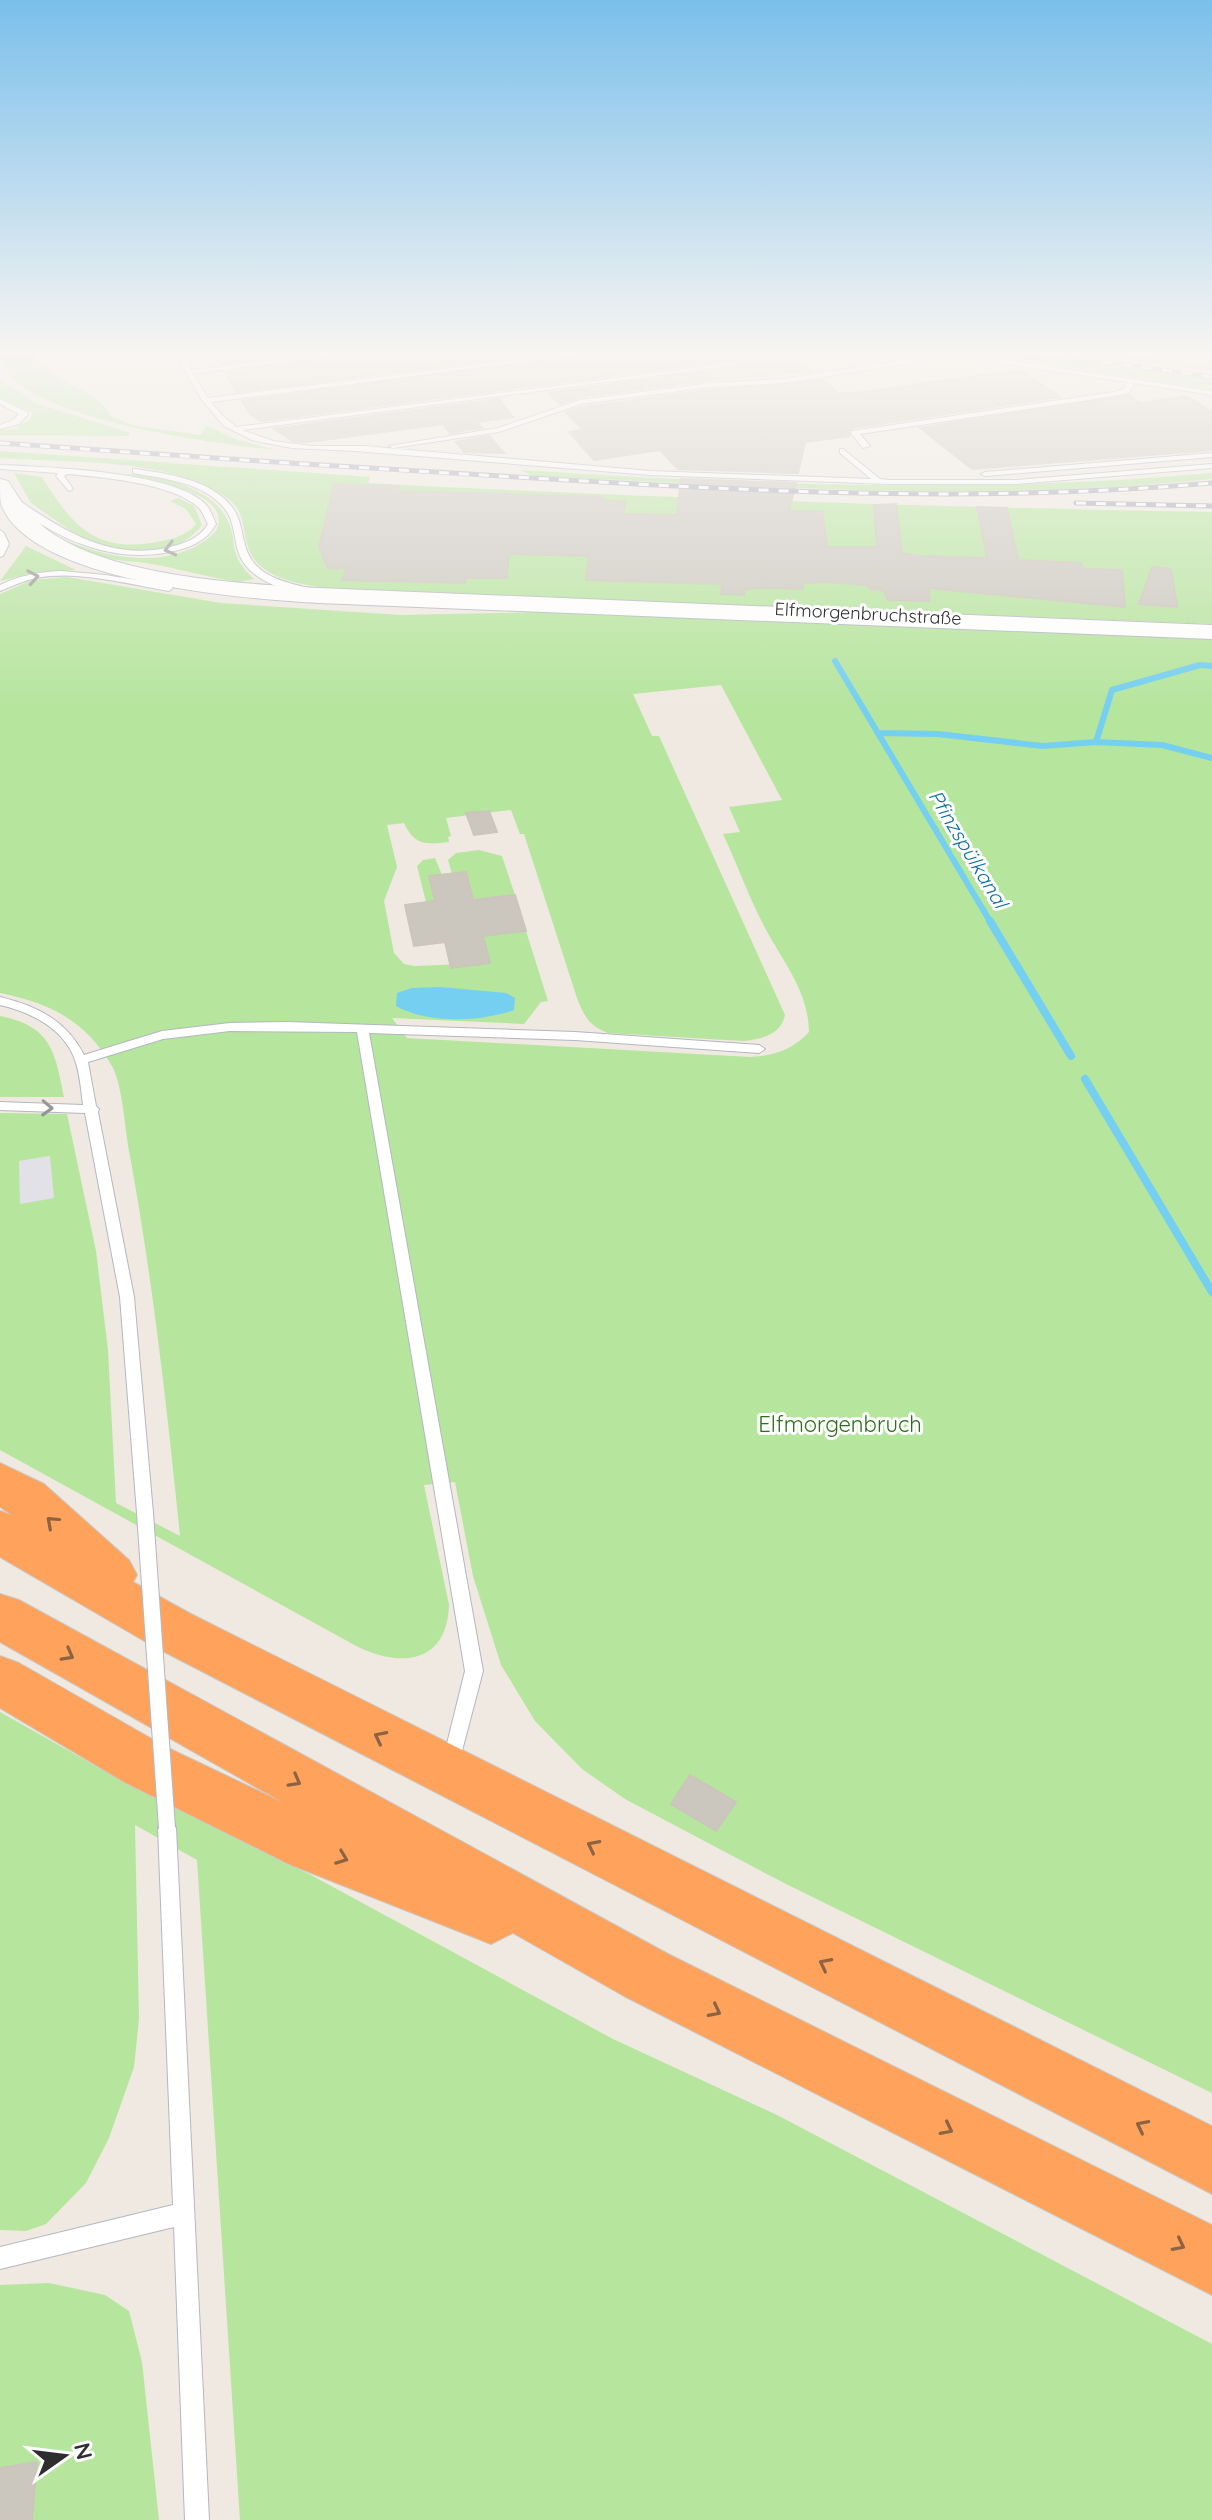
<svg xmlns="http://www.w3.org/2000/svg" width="1212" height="2520" viewBox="0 0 1212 2520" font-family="Quicksand,sans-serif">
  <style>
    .industrial { fill: #e3e1e8 }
    .green { fill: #b6e59e; fill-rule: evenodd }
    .water { fill: #75cff0 }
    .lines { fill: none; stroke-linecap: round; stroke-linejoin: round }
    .stream-far1 { stroke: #75cff0; stroke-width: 6 }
    .stream { stroke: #75cff0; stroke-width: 8 }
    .building { fill: #cbc7bf; stroke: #cbc5ba; stroke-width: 2 }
    .lane-casing { stroke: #b4b7c1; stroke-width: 2 }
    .secondary-casing { stroke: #b4b7c1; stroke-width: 2 }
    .highway-casing { stroke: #c9c9c9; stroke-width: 2 }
    .lane { fill: #fff; fill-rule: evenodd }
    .secondary { fill: #fff; fill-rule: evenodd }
    .highway { fill: #ffa35c; fill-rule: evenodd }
    .rail-casing { stroke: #a3a6b8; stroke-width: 5 }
    .rail { stroke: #fff; stroke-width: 3; stroke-dasharray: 10; stroke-linecap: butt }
    .lane-bridge-casing { stroke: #b4b7c1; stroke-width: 18; stroke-linecap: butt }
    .lane-bridge { stroke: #fff; stroke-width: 16 }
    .oneway { stroke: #969696 }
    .oneway2 { stroke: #8c6343 }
    .labels { text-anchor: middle; stroke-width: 6; stroke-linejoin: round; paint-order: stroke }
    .far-street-label { font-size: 18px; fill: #2e2e2e; stroke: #fff }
    .far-water-label { font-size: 20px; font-style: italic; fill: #0d6fa3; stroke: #fff }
    .park-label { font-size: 22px; fill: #2c6e1b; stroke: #fff }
  </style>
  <rect width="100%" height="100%" fill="#efe9e1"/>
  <path class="industrial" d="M51,1156L55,1198L20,1204L19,1161Z"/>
  <path class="green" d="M0,353H34L40,367L52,366L47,368C65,387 100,392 110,416L136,426L200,435L207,426L238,440L276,450C227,445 0,418 0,353Z
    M984,353H1026L1212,380V389Z
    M1079,353H1111L1212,367V371Z
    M0,379L35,403L130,433L129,436L0,435V430L19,429L16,426L29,421L33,413L0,397Z
    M0,451L370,477L368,483C649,498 930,507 1212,512V624L331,589C304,584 264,581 250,552C241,532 248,513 227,498C171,457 67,463 0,458Z
    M520,470C751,485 981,494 1212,473V479C986,503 760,486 534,476Z
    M14,473L42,477C70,522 93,552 151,543C168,540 184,538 196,524L186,509L170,501L178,498L194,506L202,525C170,567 108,549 67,533L71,531L31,503Z
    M123,474C153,473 207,486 224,514C241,540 224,552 254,579L238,582C205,577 171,566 138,562C101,559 89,557 57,536C102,559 176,573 216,531C236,491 144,480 123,474Z
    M26,546L76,570L34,573L0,581Z
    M67,577L221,603L401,615L588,611L1212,636V2093L784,1883L625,1799L582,1769L535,1721L501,1665L473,1576L455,1482L424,1485L449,1605C447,1663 402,1668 358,1647L0,1450V1113L67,1114L96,1251L108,1350L116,1503L180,1536C167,1408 153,1282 130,1156C125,1133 123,1085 112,1066C86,1021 50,1003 0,993V594L32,580ZM721,685L782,800L729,807L740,832L723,834C738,866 748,895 763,924C781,960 808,988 809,1032C792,1050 774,1056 750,1057L407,1038L392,1018L524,1024L541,1002L548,1001L526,931L496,934L481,929L490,963L415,966L404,964L394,953L384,901L397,867L387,825L404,823C414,845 426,845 449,842L448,837L451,836L446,818L511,810L520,834H524L577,998C584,1016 589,1026 608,1033L743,1041C761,1039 781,1035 785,1015L659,736H652L633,694ZM50,1156L54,1198L20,1204L19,1161Z
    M479,850L502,856L515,895L486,898L474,905L452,874L448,860L456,853Z
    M435,858L442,875L429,877L435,902H426L417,866L423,860Z
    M0,1016C51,1026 55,1051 64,1097H0Z
    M0,1712L133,1787L309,1874L613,2039L777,2115L1212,2344V2520H240L197,1860L135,1825L139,2019L134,2067L109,2138L86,2183L46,2224L26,2231L0,2230Z
    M49,2283L105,2295L129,2311L142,2362L159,2520H0V2285Z"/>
  <path class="water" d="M440,987L506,993L515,998L514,1010C480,1022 428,1024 396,1006L397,993L412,988Z"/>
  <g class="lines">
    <path class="stream-far1" d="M835,661L991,923
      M878,733L938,734L1043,746L1096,742L1162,745L1212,758
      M1096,742L1112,690L1200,665L1212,666"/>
    <path class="stream" d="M990,921L1071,1056
      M1085,1079L1212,1292"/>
  </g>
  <path class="building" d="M213,353H306L219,364Z
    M350,353H550L236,392L225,373Z
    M594,353H789L812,371L710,380L580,397L559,404L549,393L738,367L732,360L261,421L250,414L242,401Z
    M1020,370L1060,397L852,428L849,436L805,442L798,473L678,469L660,450L594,460L569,432L583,430L566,412L582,407L710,390L823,380L838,393H855Z
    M1129,395L1140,403L1186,396L1212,412V450L972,469L920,428Z
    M499,399L513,417L477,422L482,428L450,433L443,424L308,442L293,441L274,429Z
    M489,436L504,453L464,452L456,442Z
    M681,479L796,483L789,511H822L827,547H877L874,505L896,504L902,553L919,556L987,558L977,507L1007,508L1018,560L1081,563L1083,569L1122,570L1125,607L928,588L930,601L888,600L883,590L870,589L867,585L826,582L803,583V589L761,588L744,589V595L721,594L722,584L586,580L589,556L509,554L507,578H466L465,583L342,580L347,568L328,569L319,547L334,484L399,486L397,490L401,491L602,497L601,500L626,501L623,514L677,515Z
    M1152,567L1171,569L1177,607L1139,604Z
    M489,811L497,832L474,835L466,813Z
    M466,872L473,900L515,895L526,931L483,936L490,963L451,968L445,942L414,946L405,905L435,901L429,876Z
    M690,1775L736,1802L716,1831L671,1804Z
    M37,2462L32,2520H0V2468Z"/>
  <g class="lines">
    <g class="lane-casing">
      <path id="lane" d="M175,353H181L191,370L329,353H347L193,374L208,398L573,353H591L211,402L222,415L236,427L732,363L736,365L242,430L273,441L312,446H364L650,471L871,479L840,453V449H843L880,479L890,480H1016L1212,464V468L1016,484H890L650,475L355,451L292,448L252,440L224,426L202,400Z
        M945,353H960L1212,391V395L1134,383L1130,392L1115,396L860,434L870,446L863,448L851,433L852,431L1114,392L1124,389L1127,382L954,356L784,383L710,387L581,404L499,432L393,448L389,446L498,428L580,400L710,383L784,379Z
        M0,399L27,412L28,414L19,424L0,429V425L13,420L19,414L0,404Z
        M1212,453V457L985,476L981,474L985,472Z
        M0,465C44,467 181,471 208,507C211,512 214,519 216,524C206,542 189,548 170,552C113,564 53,539 10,501L17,499C62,530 109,560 166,548C183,544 199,539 208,524C205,519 203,512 199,508C173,483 101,477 67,474L64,476L73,489L69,491L56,476L58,473L0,469Z
        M136,469C168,474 210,479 232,507C240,517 241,529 244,541C251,575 280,581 309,588V592C282,592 246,578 238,551C234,537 234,520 225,509C204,482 164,479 133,473V469Z
        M0,530L4,533L9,544L3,556L0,557Z
        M61,571L105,575L169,585L173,588L169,591C126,584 79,570 36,578C23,581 12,586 0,591V585C20,575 39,572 61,571Z
        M0,997C37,1006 66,1020 84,1055L162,1031L230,1023L287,1022L575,1032L759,1045L765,1049L759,1053L575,1040L369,1033L483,1671L457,1770L451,1772L445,1770L442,1764L465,1671L357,1032L230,1031L163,1039L88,1062L96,1106L99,1109L98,1112L134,1297L153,1513L151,1518L145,1519L139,1518L137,1513L120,1297L85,1113L0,1110V1102L83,1105C81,1090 80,1074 75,1060C64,1028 30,1012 0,1005Z
        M167,1819L174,1822L176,1828L209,2520H185L174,2227L0,2269V2247L173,2205L158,1828L160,1822Z"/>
    </g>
    <g class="secondary-casing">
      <path id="secondary" d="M0,479L8,481C19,498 30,516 46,529C109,577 242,584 319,588L1212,625V639L319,603C247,599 30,583 1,504C0,497 0,487 0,479Z"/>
    </g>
    <g class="highway-casing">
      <path id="highway" d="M0,1463L44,1484L129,1560L137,1575L133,1582L191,1614L1212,2126V2194L153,1646L0,1557V1511L12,1515L0,1507Z
        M0,1594L19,1600L668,1954L1212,2225V2295L624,1996L513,1933L491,1944L291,1865L126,1783L0,1708V1656L19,1663L166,1747L284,1803L0,1642Z"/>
    </g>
    <use href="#lane" class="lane"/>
    <use href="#secondary" class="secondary"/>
    <use href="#highway" class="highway"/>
    <g class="rail-casing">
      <path id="rail" d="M1043,353L1212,377
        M0,443C189,457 377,469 566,480C782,493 996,502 1212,483
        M1076,503L1212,506"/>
    </g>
    <use href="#rail" class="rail"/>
    <g class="lane-bridge-casing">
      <path id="lane-bridge" d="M145,1513L167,1828"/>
    </g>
    <use href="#lane-bridge" class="lane-bridge"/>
  </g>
  <defs><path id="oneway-chevron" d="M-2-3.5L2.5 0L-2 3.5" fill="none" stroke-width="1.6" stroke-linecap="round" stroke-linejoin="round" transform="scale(2)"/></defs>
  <g class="oneway">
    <use href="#oneway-chevron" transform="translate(170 549) rotate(166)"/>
    <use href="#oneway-chevron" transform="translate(33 577) rotate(-10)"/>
    <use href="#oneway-chevron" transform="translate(47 1108) rotate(2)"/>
  </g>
  <g class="oneway2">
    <use href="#oneway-chevron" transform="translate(52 1522) rotate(-138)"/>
    <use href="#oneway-chevron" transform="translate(68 1655) rotate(29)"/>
    <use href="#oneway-chevron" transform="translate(380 1737) rotate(-153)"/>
    <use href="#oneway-chevron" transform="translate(295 1781) rotate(29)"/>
    <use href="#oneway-chevron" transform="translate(593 1846) rotate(-153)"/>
    <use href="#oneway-chevron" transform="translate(342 1858) rotate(21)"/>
    <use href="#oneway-chevron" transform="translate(825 1964) rotate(-153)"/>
    <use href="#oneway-chevron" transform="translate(715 2011) rotate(27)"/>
    <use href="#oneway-chevron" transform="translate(1142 2126) rotate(-153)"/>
    <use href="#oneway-chevron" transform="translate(947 2129) rotate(27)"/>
    <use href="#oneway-chevron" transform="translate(1179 2245) rotate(27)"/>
  </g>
  <linearGradient id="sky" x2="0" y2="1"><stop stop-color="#7abfeb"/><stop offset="0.5" stop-color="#f8f5f2"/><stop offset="1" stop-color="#f8f5f2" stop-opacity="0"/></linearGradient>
  <rect width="1212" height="706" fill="url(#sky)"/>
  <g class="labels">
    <g class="far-street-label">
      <text transform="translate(868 614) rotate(3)" y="6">Elfmorgenbruchstraße</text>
    </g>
    <g class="far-water-label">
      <text transform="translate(968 849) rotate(59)" y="7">Pfinzspülkanal</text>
    </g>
    <g class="park-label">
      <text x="840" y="1432">Elfmorgenbruch</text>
    </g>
  </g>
  <g transform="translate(64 2456) rotate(76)" stroke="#ffffff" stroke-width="6" paint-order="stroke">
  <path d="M0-6L14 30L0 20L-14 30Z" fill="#2e2e2e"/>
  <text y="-12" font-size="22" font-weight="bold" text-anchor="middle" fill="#2e2e2e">N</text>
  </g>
</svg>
